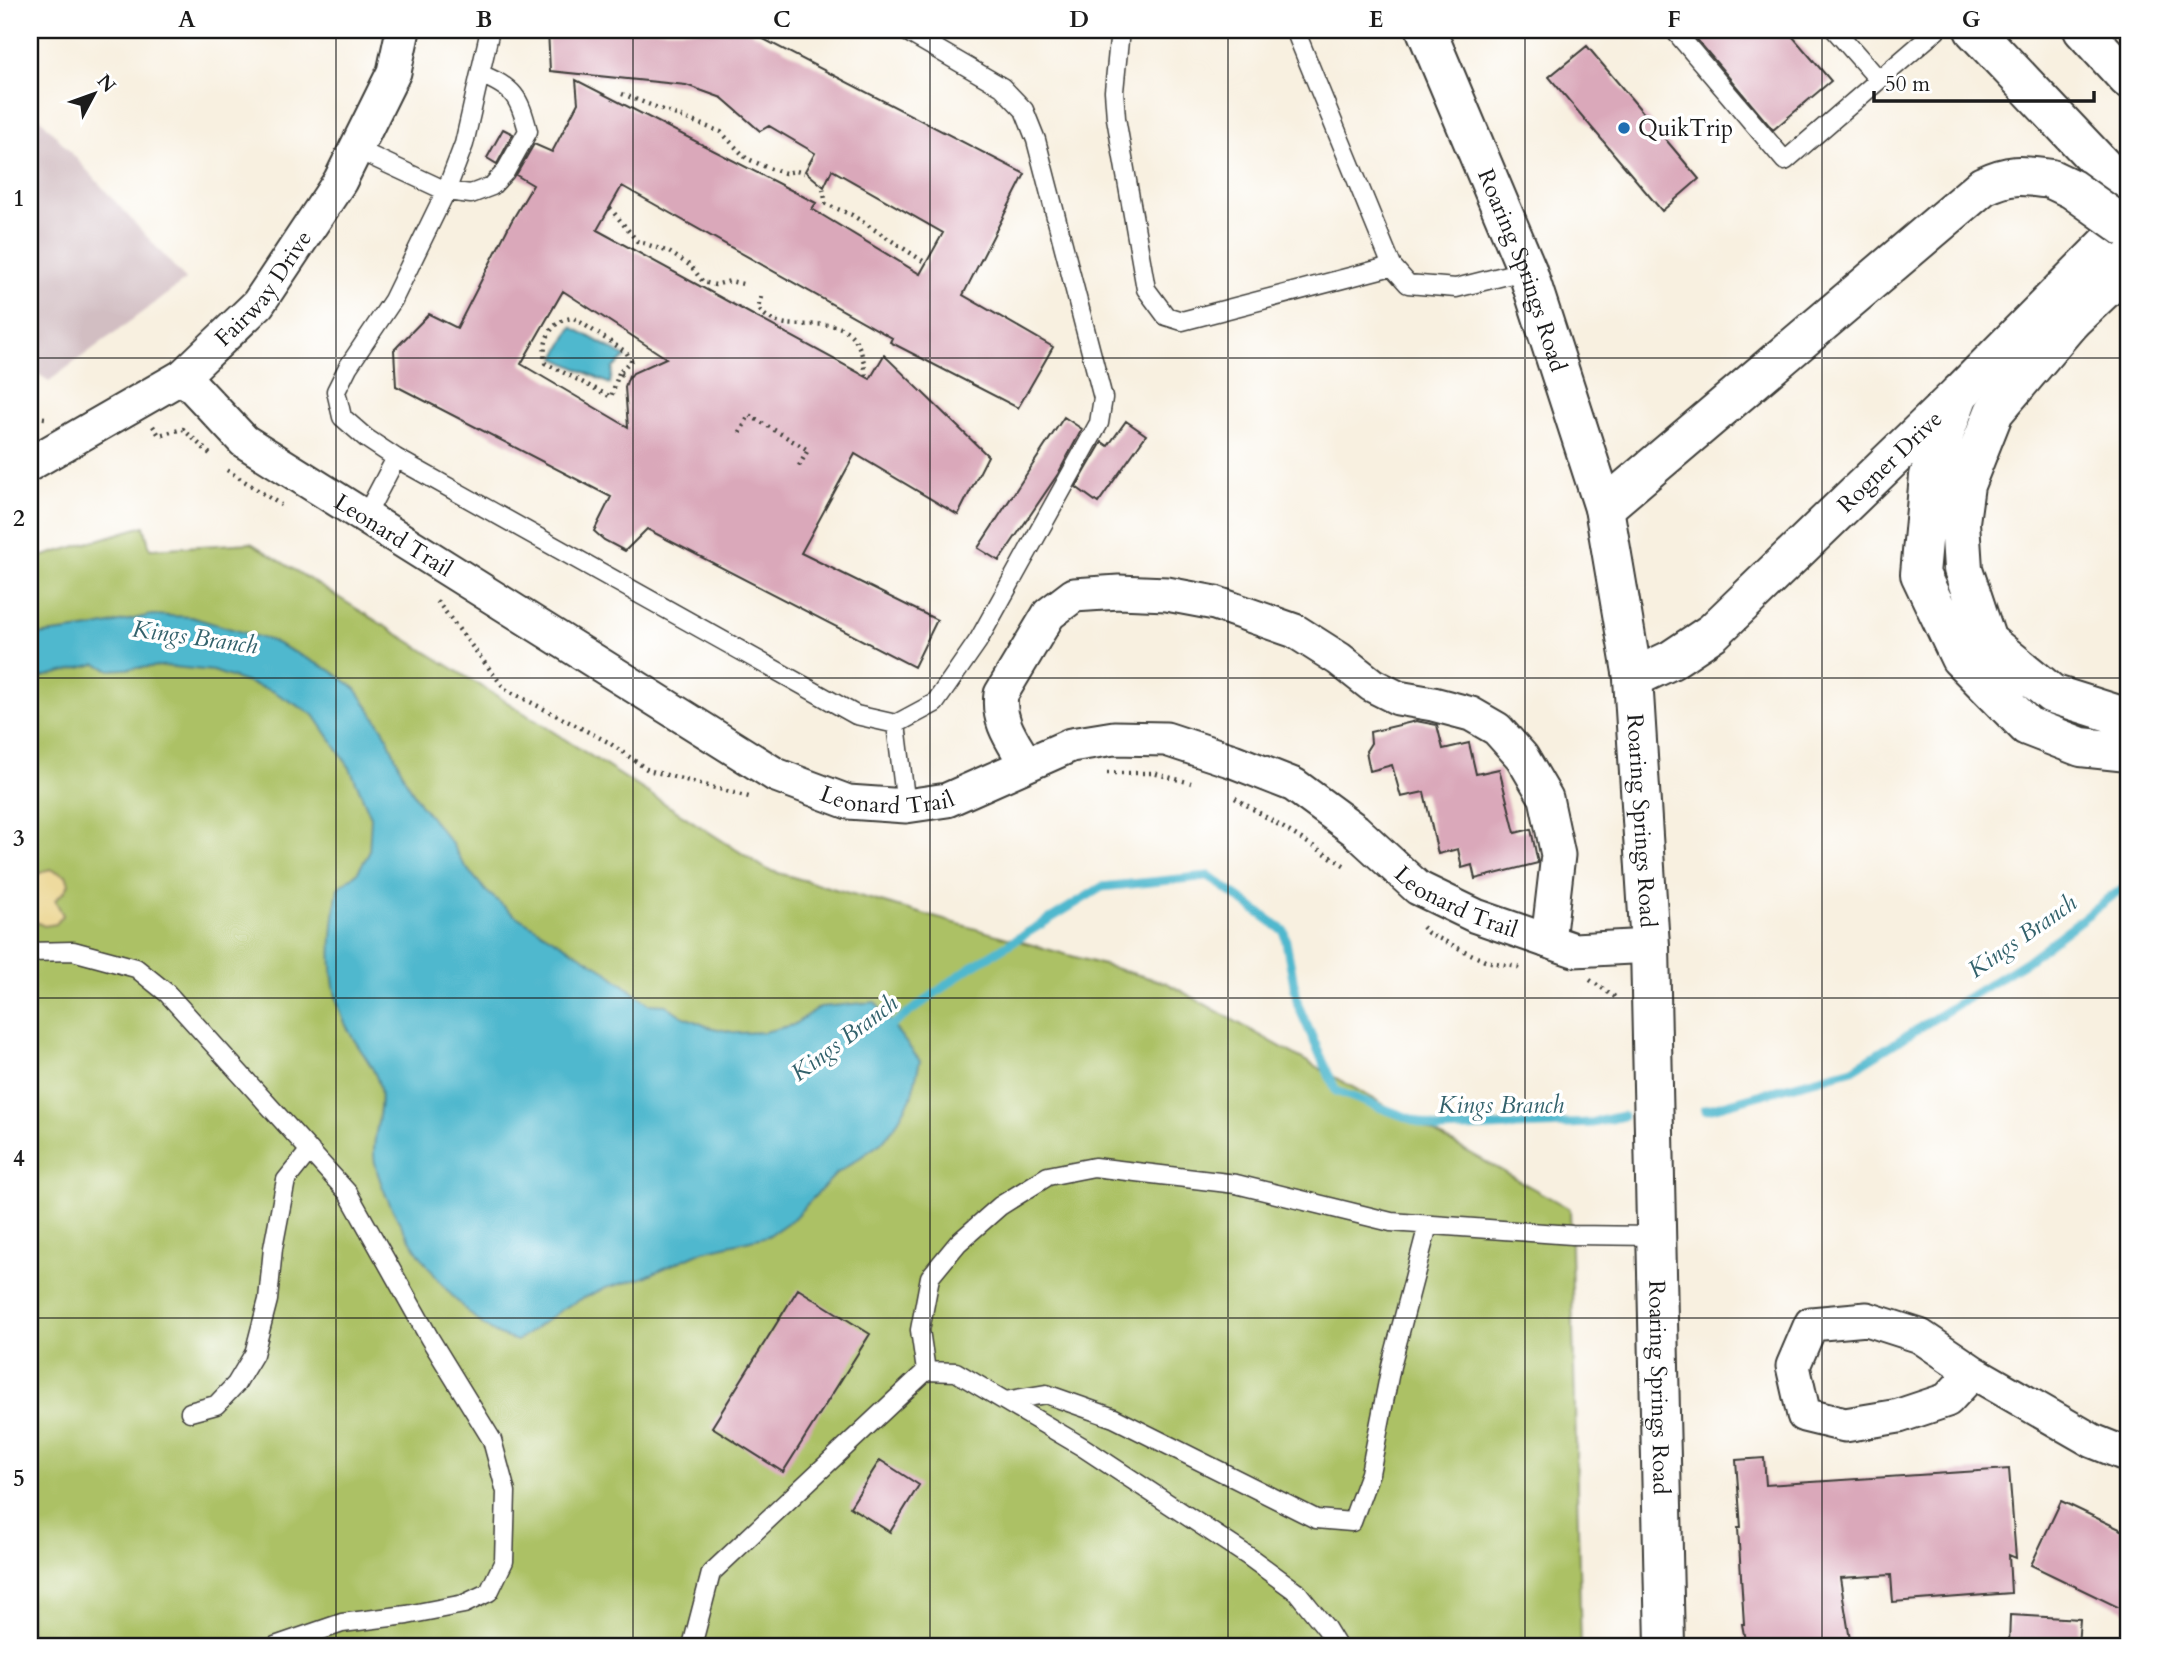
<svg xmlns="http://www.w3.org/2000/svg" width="2158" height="1676" viewBox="0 0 2158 1676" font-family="Cardo,serif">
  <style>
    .industrial { fill: #d2bec2 }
    .green { fill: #acc165; stroke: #646e40; stroke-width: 2 }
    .sand { fill: #eeda9e; stroke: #857b5d; stroke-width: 2 }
    .water { fill: #50b8ce; stroke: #366a75; stroke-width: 2 }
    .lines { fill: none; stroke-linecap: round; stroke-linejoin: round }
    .stream { stroke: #50b8ce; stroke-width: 9 }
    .building { fill: #daa8ba; fill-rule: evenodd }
    .lane-casing { stroke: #3d3c39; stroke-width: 21 }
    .street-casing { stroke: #3d3c39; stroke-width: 37 }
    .secondary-casing { stroke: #3d3c39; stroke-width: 42 }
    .primary-casing { stroke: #3d3c39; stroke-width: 42 }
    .path { stroke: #3d3c39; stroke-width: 4.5; stroke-dasharray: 2 5; stroke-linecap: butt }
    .lane { stroke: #fff; stroke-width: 18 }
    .street { stroke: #fff; stroke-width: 33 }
    .secondary { stroke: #fff; stroke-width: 38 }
    .primary { stroke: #fff; stroke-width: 38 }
    .primary-bridge-casing { stroke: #3d3c39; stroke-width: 42; stroke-linecap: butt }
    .primary-bridge { stroke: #fff; stroke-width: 38 }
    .grid { fill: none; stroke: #1c1c1c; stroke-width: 2; stroke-opacity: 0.55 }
    .poi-dot { fill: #1f6fb2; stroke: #fff; stroke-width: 2.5 }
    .labels { text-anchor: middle; stroke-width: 7; stroke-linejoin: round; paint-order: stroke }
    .poi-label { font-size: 23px; fill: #1c1c1c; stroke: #fff; text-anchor: start }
    .street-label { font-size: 23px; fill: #1c1c1c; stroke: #fff }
    .water-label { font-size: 24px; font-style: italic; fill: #33626c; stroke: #fff }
    .neatline { fill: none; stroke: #1c1c1c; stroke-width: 2.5 }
    .grid-label { font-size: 23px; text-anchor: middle; font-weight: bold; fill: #1c1c1c }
  </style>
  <rect width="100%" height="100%" fill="#fff"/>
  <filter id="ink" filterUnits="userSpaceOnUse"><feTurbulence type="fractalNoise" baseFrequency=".0143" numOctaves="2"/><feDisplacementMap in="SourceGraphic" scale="14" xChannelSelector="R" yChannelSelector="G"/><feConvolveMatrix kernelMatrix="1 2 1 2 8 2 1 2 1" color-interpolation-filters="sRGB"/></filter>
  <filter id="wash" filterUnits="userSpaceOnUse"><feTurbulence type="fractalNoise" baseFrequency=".00686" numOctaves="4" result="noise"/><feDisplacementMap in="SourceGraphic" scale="28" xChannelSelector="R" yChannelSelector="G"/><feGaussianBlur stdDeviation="1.57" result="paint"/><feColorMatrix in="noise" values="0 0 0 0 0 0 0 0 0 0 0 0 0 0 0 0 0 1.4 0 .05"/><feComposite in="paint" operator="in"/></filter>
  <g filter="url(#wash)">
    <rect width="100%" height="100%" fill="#f8f0e0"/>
    <path class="industrial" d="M30,107L186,280L49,381L30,369Z"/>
    <path class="green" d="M144,526L150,549L251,543L510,704L768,870L1167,983L1570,1209L1581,1646H30V560Z"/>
    <path class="sand" d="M50,869L66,875L69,884L65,891L55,900L63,915L56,924L44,926L30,919V877Z"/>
    <path class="water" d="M572,327L626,357L613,368L610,384L555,358Z
      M152,615L191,617L272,641L330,670L356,689L385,732L405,779L420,804L452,844L464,865L486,891L513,914L603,969L649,1004L666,1005L682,1016L709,1027L737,1033L764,1032L793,1025L820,1007L875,1002L920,1061L911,1098L894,1128L881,1143L836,1174L793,1219L768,1236L703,1251L642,1278L606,1288L585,1297L564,1308L517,1341C508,1338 499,1336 492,1331C445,1300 388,1218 375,1163C370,1140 384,1113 380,1089C376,1068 360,1051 350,1033C325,989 330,935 338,888L357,873L369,853L371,817L350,768L314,715L272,691L213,671L163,666L111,670L96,664L30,680V636L91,628Z"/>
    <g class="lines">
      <path class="stream" d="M884,1031L968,969L1102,887L1209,876L1284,931L1298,1005L1336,1091L1438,1129L1592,1123L1623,1116
        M1705,1110L1853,1069L2027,961L2128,884"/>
    </g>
    <g id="blocks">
      <path class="building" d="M548,30H746L1025,174L963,295L1053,347L1018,408L890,342L892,338L622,186L597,230L870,379L884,355L988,456L958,515L855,454L801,553L937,620L914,667L647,529L625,551L604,540L594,531L611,497L396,386L394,350L429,314L457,328L511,222L533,185L516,175L534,144L552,152L578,103L576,80L816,203L812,209L920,274L943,233L832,170L824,187L805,171L815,153L769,126L760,131L722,98L686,85L550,71ZM563,291L666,358L633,373L627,381L625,387L628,427L521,364Z
        M1689,30H1787L1831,81L1773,130Z
        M1587,46L1699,179L1662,211L1549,77Z
        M503,129L513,134L497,164L487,158Z
        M1064,417L1082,429L1058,474L999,561L978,548Z
        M1126,421L1146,435L1098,503L1076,487L1102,442L1108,446Z
        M1416,721L1437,725L1443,749L1469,743L1476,774L1499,769L1515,833L1531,829L1538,863L1475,879L1472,865L1462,868L1458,849L1438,854L1424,792L1401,797L1392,765L1370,771L1366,751L1371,743L1370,732Z
        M798,1289L870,1334L783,1472L712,1427Z
        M1764,1458L1766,1485L2009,1469L2016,1558L2009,1555L2011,1593L1893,1602L1891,1575L1840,1578L1851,1646H1746L1742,1624H1744L1738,1528H1741L1736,1460Z
        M880,1460L919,1485L890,1532L850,1507Z
        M2061,1501L2128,1533V1612L2031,1565Z
        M2010,1615L2080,1619L2078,1646H2009Z"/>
    </g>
  </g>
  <g filter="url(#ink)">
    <use href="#blocks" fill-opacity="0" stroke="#3d3c39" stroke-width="2"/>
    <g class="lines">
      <g class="lane-casing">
        <path id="lane" d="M490,30L464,144L446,191L393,300L348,367L336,391L342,417L366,438L396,458L856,715L896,724L935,703L978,641L1099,423L1103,398L1036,140L1024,110L1002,87L904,30
          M1120,30L1114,91L1116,118L1146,289L1166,316L1182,321L1392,266
          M1295,30L1392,266L1408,284L1456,288L1527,270
          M1674,30L1785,161L1937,30
          M1835,30L1879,80
          M356,149L446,191L471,194L492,186L505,172L528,131C519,96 514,88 480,74
          M365,517L396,458
          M896,724L906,806
          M30,952L73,951L136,968L167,993L348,1193L430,1339L492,1440L506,1492L504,1561L489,1592L464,1604L407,1615L342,1623L275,1646
          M926,1371L920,1330L930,1277L958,1243L1000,1206L1048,1176L1094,1167L1236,1184L1391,1222L1572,1235L1656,1236
          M1005,1401L1046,1394L1114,1418L1316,1519L1352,1522L1370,1473L1391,1366L1428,1225
          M190,1412L216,1405L236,1384L254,1354L268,1300L273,1248L286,1180L310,1150
          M692,1646L711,1573L926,1371L956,1372L1081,1446L1248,1556L1297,1592L1326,1628L1337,1646"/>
      </g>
      <g class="street-casing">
        <g id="street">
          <path id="s1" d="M183,376L244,441L776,775L848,802L906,806L947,800L1071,745L1114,738L1166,739L1233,761L1294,785L1355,830L1418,888L1476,916L1574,950L1650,946"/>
          <path id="s2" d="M30,464L183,376L258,304L340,181L394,72L403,30"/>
          <path d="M1026,764C1013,741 997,722 1001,694L1049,614L1074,595L1119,592L1167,594L1215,603L1295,631L1339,659L1372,685L1398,698L1433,704L1471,714L1497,729L1522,757L1546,798L1558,855L1548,941"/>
          <path d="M1973,1372L1947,1400L1899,1416L1845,1425L1804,1415L1793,1366L1811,1324L1867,1319L1920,1336L1973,1372L2093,1441L2128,1455"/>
        </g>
      </g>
      <g class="secondary-casing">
        <g id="secondary">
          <path id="s3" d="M1426,30L1527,270L1604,508L1633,678L1650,946L1665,1646"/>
          <path d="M2071,321L2128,267"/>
          <path id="s4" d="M1633,678L1671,660L1713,632L1959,394L2128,223"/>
        </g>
      </g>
      <g class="primary-casing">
        <path id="primary" d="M1974,30L2128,193
          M2083,30L2128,79
          M2071,321L1994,412L1965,485L1960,522L1963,569L1987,641L2052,694L2128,718
          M1959,394L1929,476L1920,574L1960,658L2027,726L2081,747L2128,752
          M1604,508L1983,186C2011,173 2021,175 2051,179"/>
      </g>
      <path class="path" d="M622,94L721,132L746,158L768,168L785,173L796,171L804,173
        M823,189L826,204L852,215L926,263
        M610,208L637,241L669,252L691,266L703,282L715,285L730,281L743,284
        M761,297L758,308C791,351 857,286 866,377
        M619,373L611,397L545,363C542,342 550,319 574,318L626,352L631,360L619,373L629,377
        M30,413L37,417L45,418
        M153,426L159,435L183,429L210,454
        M740,433L749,415L808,450L799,466
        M227,470L281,505
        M437,601L505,689L608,742L648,770L749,797
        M1107,773H1153L1191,783
        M1235,798L1347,867
        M1422,927L1428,933L1485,961L1523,968
        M1590,980L1618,999"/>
      <use href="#lane" class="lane"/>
      <use href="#street" class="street"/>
      <use href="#secondary" class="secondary"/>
      <use href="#primary" class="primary"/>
      <g class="primary-bridge-casing">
        <path id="primary-bridge" d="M2051,179L2072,189L2128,229"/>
      </g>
      <use href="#primary-bridge" class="primary-bridge"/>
    </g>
  </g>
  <path class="grid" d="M336,30V1646M633,30V1646M930,30V1646M1228,30V1646M1525,30V1646M1822,30V1646M30,358H2128M30,678H2128M30,998H2128M30,1318H2128"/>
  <circle class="poi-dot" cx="1624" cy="128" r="7"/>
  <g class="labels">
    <g class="poi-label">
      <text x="1638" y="136">QuikTrip</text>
    </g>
    <g class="street-label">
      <text dy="8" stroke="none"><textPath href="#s3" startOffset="259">Roaring Springs Road</textPath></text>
      <text dy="8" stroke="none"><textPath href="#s2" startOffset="296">Fairway Drive</textPath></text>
      <text dy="8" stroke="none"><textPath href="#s4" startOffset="338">Rogner Drive</textPath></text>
      <text dy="8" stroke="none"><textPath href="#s1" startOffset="266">Leonard Trail</textPath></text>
      <text dy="8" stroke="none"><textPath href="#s1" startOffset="833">Leonard Trail</textPath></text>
      <text dy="8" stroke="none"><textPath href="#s3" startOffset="826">Roaring Springs Road</textPath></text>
      <text dy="8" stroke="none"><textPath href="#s1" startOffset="1463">Leonard Trail</textPath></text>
      <text dy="8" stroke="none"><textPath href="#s3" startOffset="1393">Roaring Springs Road</textPath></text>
    </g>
    <g class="water-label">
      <text transform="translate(195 637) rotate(8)" y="8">Kings Branch</text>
      <text transform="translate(2022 936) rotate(-35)" y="8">Kings Branch</text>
      <text transform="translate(844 1038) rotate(-37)" y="8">Kings Branch</text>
      <text x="1501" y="1113">Kings Branch</text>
    </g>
  </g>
  <rect width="2158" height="1676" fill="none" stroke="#fff" stroke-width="77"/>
  <g transform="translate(94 94) rotate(49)" stroke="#ffffff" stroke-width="5" paint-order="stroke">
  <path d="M0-5L12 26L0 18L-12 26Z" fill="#1c1c1c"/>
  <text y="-10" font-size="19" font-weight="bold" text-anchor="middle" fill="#1c1c1c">N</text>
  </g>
  <path d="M1874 91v10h220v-10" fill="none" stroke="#1c1c1c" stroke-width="3.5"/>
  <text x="1885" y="91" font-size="21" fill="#1c1c1c" stroke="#ffffff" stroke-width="5" paint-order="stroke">50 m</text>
  <rect x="38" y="38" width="2082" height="1600" class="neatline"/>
  <g class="grid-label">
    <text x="187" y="27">A</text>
    <text x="484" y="27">B</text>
    <text x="782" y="27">C</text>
    <text x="1079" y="27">D</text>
    <text x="1376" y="27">E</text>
    <text x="1674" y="27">F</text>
    <text x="1971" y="27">G</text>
    <text x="19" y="206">1</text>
    <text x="19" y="526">2</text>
    <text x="19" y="846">3</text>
    <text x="19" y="1166">4</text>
    <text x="19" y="1486">5</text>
  </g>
</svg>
